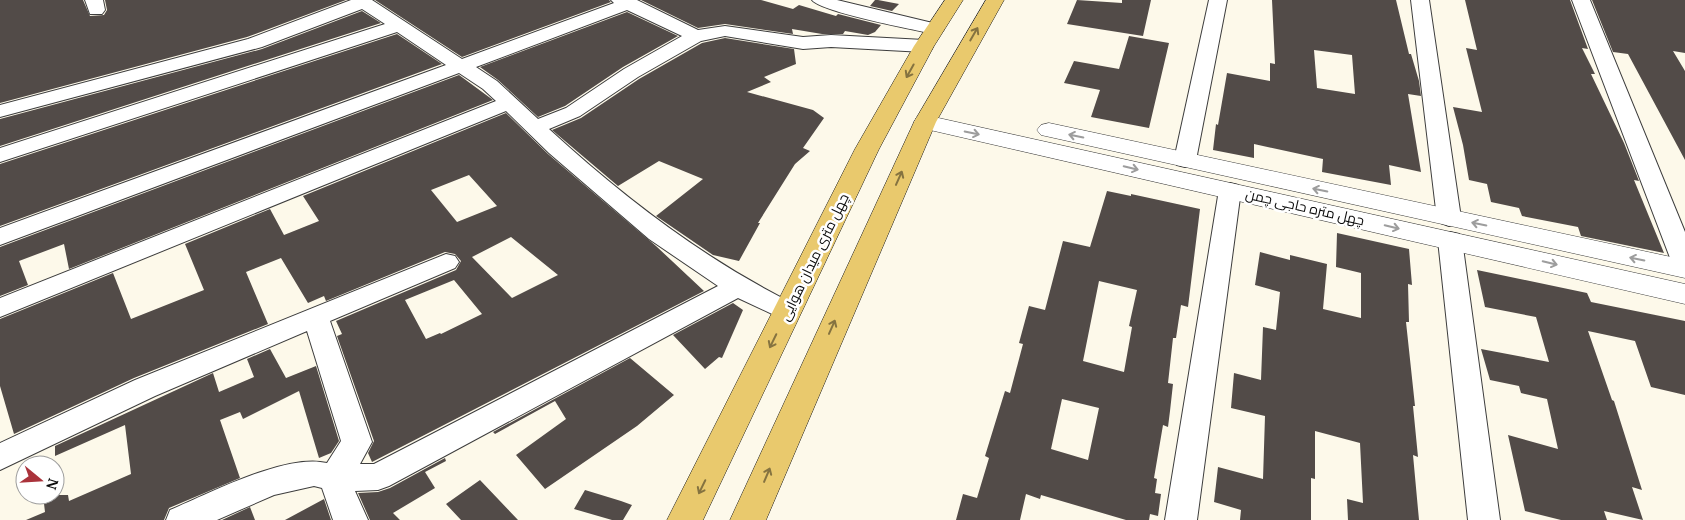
<svg xmlns="http://www.w3.org/2000/svg" width="1685" height="520" viewBox="0 0 1685 520" font-family="'PT Serif',Cairo,serif">
  <style>
    .building { fill: #524b48; fill-rule: evenodd }
    .lines { fill: none; stroke-linecap: round; stroke-linejoin: round }
    .minor-casing { stroke: #3d3d3d; stroke-width: 2 }
    .tertiary-casing { stroke: #3d3d3d; stroke-width: 1 }
    .primary-casing { stroke: #1b1b1b; stroke-width: 1 }
    .minor { fill: #fff; fill-rule: evenodd }
    .tertiary { fill: #fff; fill-rule: evenodd }
    .primary { fill: #e9c96d; fill-rule: evenodd }
    .oneway { stroke: #857340 }
    .oneway2 { stroke: #9d9d9d }
    .labels { text-anchor: middle; stroke-width: 5; stroke-linejoin: round; paint-order: stroke }
    .street-label { font-size: 14px; fill: #0a0a0a; stroke: #fff }
  </style>
  <rect width="100%" height="100%" fill="#fdf9ea"/>
  <path class="building" d="M0,0H83L90,16L104,15L107,10L105,0H346L247,37L0,103Z
    M375,0H609L611,2L462,57Z
    M641,0H761L793,9L799,5L836,16L838,14L881,25L875,32L868,35L845,31L843,34H822L792,29L793,34L725,24L698,28Z
    M875,0H878L899,4L892,11L870,6Z
    M1077,0L1122,3V0H1151L1143,36L1067,24Z
    M1272,0H1396L1409,54H1411L1419,81L1421,96L1408,94L1421,172L1389,165L1391,185L1322,172L1323,159L1254,144V158L1213,150L1216,124L1218,125L1227,73L1270,81V63L1275,64ZM1314,50L1352,55L1355,94L1317,88Z
    M1465,0H1570L1588,49L1582,48L1595,74H1591L1624,143L1639,181L1634,180L1664,253L1581,236L1578,227L1522,216L1519,208L1491,202L1487,184L1469,180L1463,145L1453,107L1482,112L1466,48L1477,50Z
    M1592,0H1685V53L1673,51L1685,71V160L1628,54L1613,52Z
    M362,11L381,23L0,146V119L262,49Z
    M627,12L678,36L623,67L565,106L538,117L498,80L480,67Z
    M397,34L442,64L0,226V164Z
    M1129,36L1169,43L1149,128L1091,117L1100,90L1064,83L1074,61L1119,69Z
    M725,38L794,49L796,64L764,77L771,82L747,92L813,110L824,118L803,148L810,151L795,164L758,223H760L739,261L713,255L656,216L703,179L659,161L618,186L552,130L581,118L639,79L702,43Z
    M459,75L493,100L69,269L64,244L19,261L28,285L0,296V247Z
    M506,113L548,154L656,246L704,291L372,462L368,453L374,441L337,336L342,334L336,321L456,270L461,261L455,254L445,252L326,301L324,296L308,303L281,258L246,272L268,324L134,378L14,434L0,386V319L113,273L131,319L204,290L185,244L270,209L284,235L319,221L303,196ZM469,175L497,206L457,222L431,190ZM511,237L558,275L512,298L472,257ZM454,280L482,314L441,334L440,333L426,339L405,300Z
    M1107,191L1131,196V194L1200,209L1188,307L1181,305L1176,338H1173L1168,383L1173,384L1170,411L1168,427L1163,425L1154,478L1157,479L1155,493L1161,494L1158,516L1150,514L1149,520H1126L1041,495L1040,499L1026,494L1020,520H956L963,494L977,498L989,458L985,456L1005,391L1010,393L1023,344L1019,343L1029,306L1045,310L1063,241L1090,247ZM1099,281L1137,290L1129,326L1132,327L1124,372L1083,361ZM1062,399L1099,408L1088,460L1051,449Z
    M1337,233L1409,249L1412,285L1408,284L1409,322H1406L1415,406H1413L1418,457L1413,455L1419,520H1348L1347,499L1363,503L1360,443L1315,431V479L1311,478V520H1240L1241,510L1214,502L1218,467L1263,479L1265,416L1231,408L1234,373L1261,380L1263,327L1276,330L1280,292L1255,285L1260,252L1290,260V255L1327,264L1323,309L1361,318V273L1336,267Z
    M1477,270L1587,293L1591,302L1685,321V395L1651,387L1635,341L1588,331L1612,400L1614,401L1642,490L1632,487L1643,520L1604,511L1607,520H1561L1525,511L1508,435L1558,449L1547,399L1521,393L1519,386L1490,380L1481,349L1549,362L1536,317L1485,307Z
    M733,303L743,310L722,358L719,357L705,369L673,335Z
    M270,349L286,378L316,366L339,441L331,453L319,458L299,391L243,419L240,412L220,420L240,478L169,508L164,520H26L45,512L43,495H68L69,501L131,474L125,425L55,456V446L213,373L219,392L254,377L247,359Z
    M630,358L674,395L637,426L545,489L516,455L566,419L555,401L495,434L493,432Z
    M445,458L446,461L425,472L435,488L393,513L400,520H370L358,493L378,492L390,488Z
    M480,480L518,520H461L446,504Z
    M585,490L621,501L632,505L623,520H612L574,509Z
    M324,499L331,520H285Z
    M250,507L255,520H222Z"/>
  <g class="lines">
    <g class="minor-casing">
      <path id="minor" d="M85,0H103L105,10L102,14H90Z
        M351,0H372L462,59L614,3L611,0H637L698,30L725,26L803,37L831,35L924,40L931,42L933,46L931,50L924,52L831,47L803,49L725,36L701,41L638,77L580,116L549,129C624,198 705,260 796,305L800,312L796,319L787,321L738,298L389,486L378,490L355,491L368,520H333L322,488L314,486L274,495L217,520H166L170,510C210,493 286,453 327,463L341,441L307,331L155,396L0,470V443L135,380L446,254L455,256L459,262L455,268L330,321L372,442L360,464H374L718,286L649,239L549,153L506,111L0,317V298L496,101L483,89L459,73L0,245V228L446,65L397,32L0,162V148L385,24L362,9L262,47L0,117V105L248,39ZM627,10L682,36L624,69L566,108L538,119L497,81L476,67Z
        M812,0H837L941,25L944,29L941,33L935,34C915,30 821,12 812,0Z
        M1209,0H1227L1196,160L1193,165L1185,167L1177,165L1174,160Z
        M1411,0H1429L1461,218L1457,223L1449,226L1441,223L1437,218Z
        M1572,0H1590L1685,232V271L1676,269L1672,263Z
        M1230,183L1238,185L1241,190L1197,520H1165L1219,190L1222,185Z
        M1450,232L1459,234L1462,240L1500,520H1468L1438,240L1441,234Z"/>
    </g>
    <g class="tertiary-casing">
      <path id="tertiary" d="M925,115L1685,284V304L917,127L914,122L917,117Z
        M1049,123L1685,260V278L1041,135L1037,130L1041,125Z"/>
    </g>
    <g class="primary-casing">
      <path id="primary" d="M945,0H963L934,46L879,149L703,520H667L855,149L914,46Z
        M986,0H1004L936,122L766,520H730L914,122Z"/>
    </g>
    <use href="#minor" class="minor"/>
    <use href="#tertiary" class="tertiary"/>
    <use href="#primary" class="primary"/>
  </g>
  <defs><path id="oneway-shaft" d="M-6 0H5M1.5-3L5.5 0L1.5 3" fill="none" stroke-width="1.6" stroke-linecap="round" stroke-linejoin="round" transform="scale(1.25)"/></defs>
  <g class="oneway">
    <use href="#oneway-shaft" transform="translate(974 34) rotate(-60)"/>
    <use href="#oneway-shaft" transform="translate(910 71) rotate(119)"/>
    <use href="#oneway-shaft" transform="translate(899 178) rotate(-66)"/>
    <use href="#oneway-shaft" transform="translate(832 327) rotate(-66)"/>
    <use href="#oneway-shaft" transform="translate(773 341) rotate(116)"/>
    <use href="#oneway-shaft" transform="translate(767 475) rotate(-67)"/>
    <use href="#oneway-shaft" transform="translate(702 487) rotate(116)"/>
  </g>
  <g class="oneway2">
    <use href="#oneway-shaft" transform="translate(972 133) rotate(12)"/>
    <use href="#oneway-shaft" transform="translate(1076 136) rotate(-168)"/>
    <use href="#oneway-shaft" transform="translate(1131 168) rotate(13)"/>
    <use href="#oneway-shaft" transform="translate(1320 190) rotate(-168)"/>
    <use href="#oneway-shaft" transform="translate(1479 224) rotate(-168)"/>
    <use href="#oneway-shaft" transform="translate(1392 227) rotate(13)"/>
    <use href="#oneway-shaft" transform="translate(1637 259) rotate(-168)"/>
    <use href="#oneway-shaft" transform="translate(1550 263) rotate(13)"/>
  </g>
  <g class="labels">
    <g class="street-label">
      <text transform="translate(1305 207) rotate(13)" y="5">چهل متره حاجی چمن</text>
      <text transform="translate(814 257) rotate(-64)" y="5">چهل متری میدان هوایی</text>
    </g>
  </g>
  <g transform="translate(40 480) rotate(108)"><circle r="24" fill="#ffffff" stroke="#9d9d9d"/>
  <path d="M0-4L9 19L0 12L-9 19Z" fill="#aa333b"/>
  <text y="-8" font-size="14" font-weight="bold" text-anchor="middle" fill="#0a0a0a">N</text>
  </g>
</svg>
